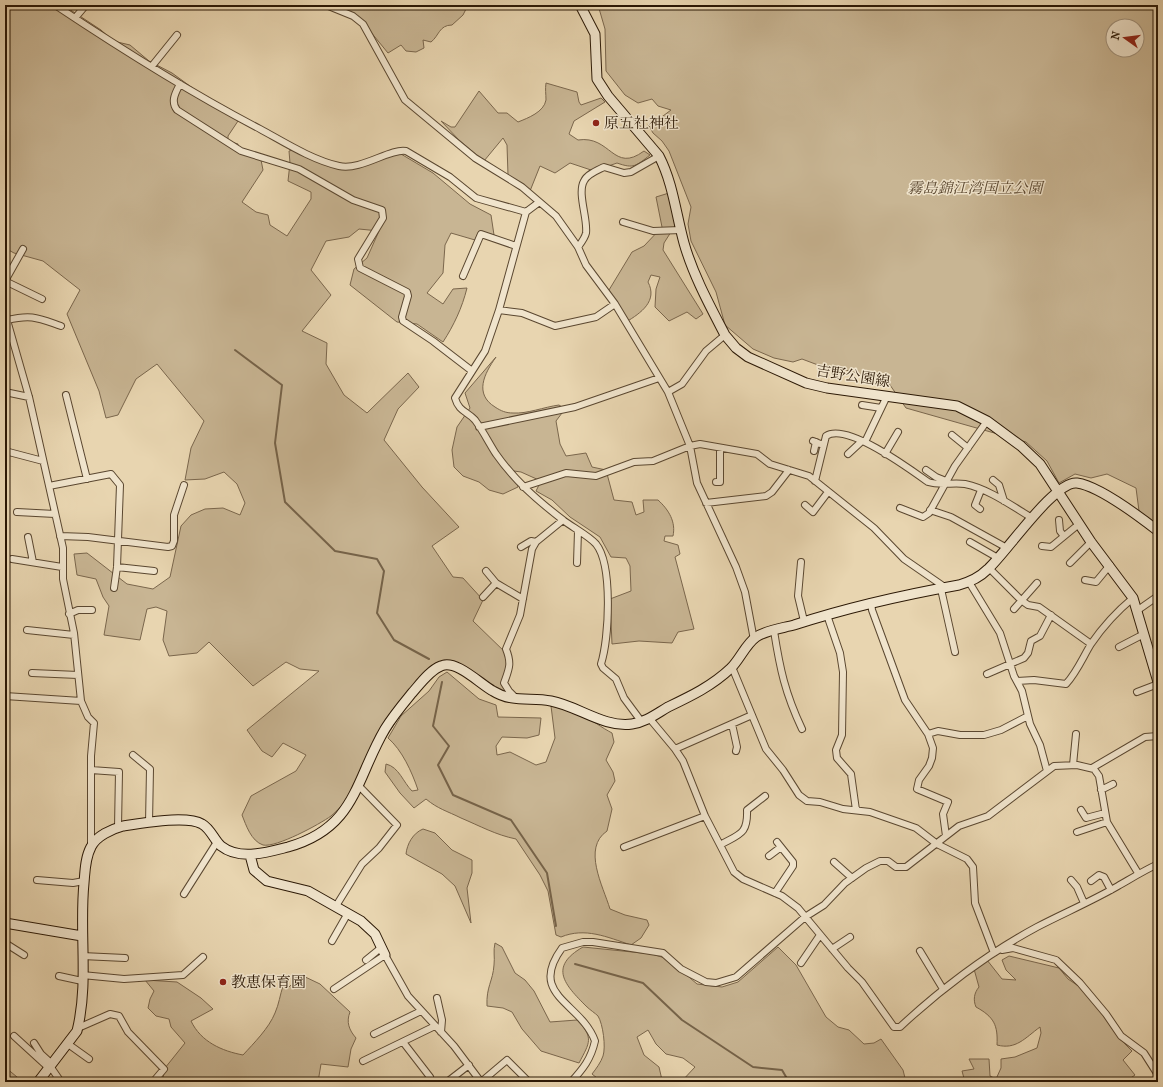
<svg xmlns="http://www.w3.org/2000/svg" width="1163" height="1087" viewBox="0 0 1163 1087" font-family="'IM FELL French Canon','Noto Serif JP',serif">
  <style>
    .green { fill: #c8b593; stroke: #7a664c; fill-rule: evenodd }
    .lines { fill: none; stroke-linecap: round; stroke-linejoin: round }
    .stream { stroke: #766349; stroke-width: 2 }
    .street-casing { stroke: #5a4730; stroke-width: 8 }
    .secondary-casing { stroke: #2b1805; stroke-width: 11 }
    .street { stroke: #f0e4cc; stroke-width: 6 }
    .secondary { stroke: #f0e4cc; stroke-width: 9 }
    .poi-dot { fill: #8f2418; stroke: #f0e4cc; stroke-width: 1.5 }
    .labels { text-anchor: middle; stroke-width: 3; stroke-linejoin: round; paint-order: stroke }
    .poi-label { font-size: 15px; fill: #2b1805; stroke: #f0e4cc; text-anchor: start }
    .park-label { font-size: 15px; font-style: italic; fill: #5a4730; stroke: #f0e4cc }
    .street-label { font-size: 15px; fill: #2b1805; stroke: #f0e4cc }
  </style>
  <rect width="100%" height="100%" fill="#e8d5b0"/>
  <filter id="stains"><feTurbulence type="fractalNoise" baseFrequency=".005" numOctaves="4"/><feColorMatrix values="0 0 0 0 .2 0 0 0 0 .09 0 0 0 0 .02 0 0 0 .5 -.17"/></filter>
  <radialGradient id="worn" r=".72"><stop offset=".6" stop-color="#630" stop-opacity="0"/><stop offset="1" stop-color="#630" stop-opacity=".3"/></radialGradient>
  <path class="green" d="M5,5H63L101,30L113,41L130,45L149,61L172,73L238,121L228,136V141L238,144V152L261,160L263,170L242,202L256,212L268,215L270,225L287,236L311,199V192L288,181L290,163L289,151L300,148L326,160L347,166L383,155L401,154L433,173L470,204L491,215L494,235L479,231L475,240L451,233L445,245L443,273L427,293L443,304L453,289L467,288C462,308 454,325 443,342L417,324L397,322L350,285L354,269L367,258L379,231L359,229L349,237L326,241L311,270L331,295L302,331L327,343L326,364L344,395L367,413L408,373L419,387L398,409L384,440L422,487L459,527L432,546L453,577L463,578L483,600L473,621L507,654L506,693L502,692L455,662L444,660L430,668L344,803C340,807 336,812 331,816C320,824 276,848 263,845C251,841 246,825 242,815L251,796L296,771L306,755L283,743L272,757L262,751L247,730L319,671L300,669L286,662L253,686L209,642L197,653L169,656L163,640L167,611L156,607L147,609L140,640L104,635L109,606L103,597L96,579L77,575L74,554L87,553L127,584L153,589L170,577L181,526L191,515L205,509L223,508L240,515L245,503L237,484L224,472L205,479L185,480L191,448L204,421L157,364L136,379L118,415L106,418L99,391L67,314L80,290L43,261L14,253L5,248Z
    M351,5H468L463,15L452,25C439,25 439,36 431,42L423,40L424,48L416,52L406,51L401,45L388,53L365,25L347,11Z
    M598,5H1158V525L1139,511L1136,488L1107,474L1091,478L1075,474L1059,483L1047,461L1026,442L906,408L883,375L875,379L836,367L818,365L802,359L793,362L774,358L753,349L725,325L716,292L691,241L688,224L691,207L669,151L662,141L653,133L648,124L655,122L671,110L658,106L652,99L638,103L625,95L606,71L605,29ZM1113,26H1137V50H1113Z
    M546,83L577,92L579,102L581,105L601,98L605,102L574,121L569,134L578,140C611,135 613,174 644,151L650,155C636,166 634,169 617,163L594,171L570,163L555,173L540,166L530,191L508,175L507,145L503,138L484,161L459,140L441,121L451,127H455L479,91L498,113H507L518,122C528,118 544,112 546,100C546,94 545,89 546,83Z
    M669,193L676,224L664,243L663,250L703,314L696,319L687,312L669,321L655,307L656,289L660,277L651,275L648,282C658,301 641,313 626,322L609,290L632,252L644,246L662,227L656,197Z
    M496,357C484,374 474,394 495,407C501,411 506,413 513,413C527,414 544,407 559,405L565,409L556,421L560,444L566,456L586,453L592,467L606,470L614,500L632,502L636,515L644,512L643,500H658C669,510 676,522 673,536H665L664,541L678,545L680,554L675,557L694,629L678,632L672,643L639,641L612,644L610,599L631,591L630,566L626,558L611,557L600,537L570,517L552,500L536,491L541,481L521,472L514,471L518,487L503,494L489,490L479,482L463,476L454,467L452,450L457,427L470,408L465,393Z
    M447,672L479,699L496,705L498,717L541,718L539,735L527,738L502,737L496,746L497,755L510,752L536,765L546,762L555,738L551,706C576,705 591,722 612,733L614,742L606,760L613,772L615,781L607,795L612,809L607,831C582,848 603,886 610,909L625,915L647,920L649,925L641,938L631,945C607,937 585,927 561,937L556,935L548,891L540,875L516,839C496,835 480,826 461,818C447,811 438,809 426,799L414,808L400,793L385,772L386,764C399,767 403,782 412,791L418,790C412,772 402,750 388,738L401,716L429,691L439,677Z
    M423,829L435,833L452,850L472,860V873L467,888L471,923L455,886L442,874L406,854C407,844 413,833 423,829Z
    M495,943L502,947L515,973L525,980L534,991L550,1022L577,1020C594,1038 590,1042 579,1063L541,1051L522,1029L512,1012L503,1008L487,1006C486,987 493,981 494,965C495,957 493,951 495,943Z
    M583,947L652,954L668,959L697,984L722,987L738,982L778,947L796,965L826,1017L838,1027L849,1030L864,1044L874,1043L881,1039L903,1070L906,1082H681L695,1067L683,1058L666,1054L656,1044L648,1030L637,1037L644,1055L659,1067L662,1080L661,1082H602L592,1074C596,1069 601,1062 603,1056C606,1047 603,1024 598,1016C595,1013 590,1010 586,1006C565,985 548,967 583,947Z
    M1009,956L1059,968L1068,979L1086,991L1125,1044L1132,1051L1123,1060L1135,1075L1125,1082H965L962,1071L974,1069L969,1059H989L990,1076L996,1079L1001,1068V1059L1015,1057L1037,1048L1041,1033L1040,1027C1025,1038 1016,1050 997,1045C998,1025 994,1017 976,1007C973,1000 974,993 979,987L974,969L987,960L1002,979L1016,980L1006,970L1002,960Z
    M301,975L320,984L350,1012C346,1022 349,1030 356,1038L351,1049L348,1067L321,1064L318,1082H159L163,1078L165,1068L185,1043L171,1027L169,1019L156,1016L148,1008L150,999L154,991L145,980L177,982L201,998L213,1009L191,1021C201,1042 222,1051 243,1055C254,1043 269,1028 275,1013C279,1004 280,995 283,986L289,987Z
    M5,1067L23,1082H5Z"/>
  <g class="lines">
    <path class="stream" d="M235,350L282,385L275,443L285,502L335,551L377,559L384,571L377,613L394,640L429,659
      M442,682L433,726L449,746L438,765L453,795L511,820L547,873L556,926
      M575,964L643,983L682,1020L753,1067L782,1070L789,1082"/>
    <g class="street-casing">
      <path id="street" d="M55,5C121,49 189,92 260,129C284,142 312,160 339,166C361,171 390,148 406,151L450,177L476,198L526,212
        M326,5L353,16L363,24L405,100L475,158L522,187L556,216L578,247L586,265L615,304L668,392L690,446L697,483L736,567L745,592L754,640
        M75,18L86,5
        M152,66L177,35
        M180,84C176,92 170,101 177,110L241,151L299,169L353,200L382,210L383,218L358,259L360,268L407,292L408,296L402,317L403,321L433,341L472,371
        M538,203L526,212L499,310L485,351L455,398C459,412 467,411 475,420C483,431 489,443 496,454C515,481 537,500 563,520
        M623,222L653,231L681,230
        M578,247C581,243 585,238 586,233C588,219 577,193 584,181C587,174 598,170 604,167L624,173L631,172L659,156
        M463,276L481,234L516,246
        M5,281L42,299
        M5,281L23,249
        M499,310L522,313L555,326L596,317L615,304
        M5,313L29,397L63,548V579L74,633L81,701L88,717L94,723L91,756V847
        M7,320C32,314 38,318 61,326
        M5,392L29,397
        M668,392L682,384L706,351L725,335
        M66,395L87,479
        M862,405L881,408
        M479,427L575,407L659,378
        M952,435L968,448
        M813,441L823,445
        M865,442L887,396
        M5,451L43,461
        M814,451L816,442
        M848,454L862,441
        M885,454L898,432
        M926,470L936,477L946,481
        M993,480L999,485L1004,501
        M815,481L826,436C846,422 910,469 928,482C941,486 953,482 965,484C989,489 1012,506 1032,518
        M716,482H720V448
        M49,486L111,474L120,485L117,567L114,588
        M523,487L566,473L596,476L634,462L653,461L690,446L700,444L757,454L770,464L809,476L874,528L904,559L946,588
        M706,503L766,496L772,492L789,470
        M805,505L813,512L828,492
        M900,508L923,517L929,513L955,466L987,421
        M980,509L975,505L981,490
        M930,510L951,517L1007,548
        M17,512L55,514
        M1059,520L1060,531L1063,535
        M60,536L88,537L168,547L172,546L174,541V515L184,485
        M28,537L33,562
        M970,542L998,558
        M1042,546L1051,547L1079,524
        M521,547L531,541L536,542
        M12,559L62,567
        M801,562L798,596L804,621
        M577,563L578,531
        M1070,563L1091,542
        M117,567L154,571
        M989,568L1021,600L1028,605L1039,607L1091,644
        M486,571L496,583L523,599
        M1085,580L1096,582L1110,565
        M969,582L1000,633L1014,676L1022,691L1030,724L1040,745L1047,771
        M941,589L955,652
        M483,597L496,583
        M871,602L872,610L905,700L928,734L933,748L932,758L929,766L919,780L917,789L948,802L943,814L946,836
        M1014,609L1037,583
        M1138,610L1158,596
        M69,614L78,610H92
        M827,615L840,653L843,672L842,735L836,750L837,758L851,774L856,810
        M27,630L74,635
        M774,631C780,669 785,693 802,729
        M1119,647L1144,634
        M732,667L766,749L783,770L799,795L807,801L820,802L843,809L870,812L916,828L937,844L967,859L973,867L975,903L994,953
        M32,673L78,675
        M987,674L1024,658L1028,653L1031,641L1040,636L1051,615
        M1017,681L1034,680L1066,684C1077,672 1083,657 1091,644C1104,625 1116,612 1133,598
        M1137,692L1158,684
        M5,696L81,701
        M517,699L509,691L504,683C509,669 512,664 506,649L520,615L532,549L536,542L563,520C572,527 589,536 596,544C613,565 609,638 601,664L603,668L616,679L624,698L641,721
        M650,719L675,749L683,761L705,816L734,872L743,879L782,896L798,908L848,968L862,982L894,1027H900C942,988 987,954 1037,927C1064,913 1092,901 1118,886C1132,878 1143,871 1158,864
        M732,724L737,747L736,751
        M928,734L938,731L960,735H984L1001,730L1028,716
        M675,749L752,715
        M133,755L150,769L149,823
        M1073,765L1076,734
        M1092,768L1145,737L1158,736
        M91,770L119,772L118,827
        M1101,790L1113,784
        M1081,810L1086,818L1105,813
        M1077,832L1107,822
        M720,845C739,834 748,835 747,810L765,796
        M624,847L705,816
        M769,856L781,847
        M834,862L852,878
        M37,880L73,883L84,881
        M1071,880L1077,887L1084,903
        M1091,881L1099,875L1104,877L1111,890
        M775,893L793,866V862L777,842
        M184,894L217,842
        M336,906L362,864L379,848L397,825L359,786
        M332,941L348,913
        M5,943L24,955
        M832,949L850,937
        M1002,950L1013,948L1056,960L1080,983L1106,1014L1121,1036L1144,1053L1158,1075
        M920,951L943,989
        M82,956L125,958
        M366,960L382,947
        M801,963L820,935
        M82,975L124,979L183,975L203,957
        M59,976L82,981
        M334,989L385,955L408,996L454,1046L481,1082
        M437,998L442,1020L441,1032
        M78,1028L110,1014L119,1016L128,1032L164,1069L153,1082
        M374,1034L421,1011
        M14,1036L49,1068
        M403,1042L430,1077
        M34,1043L41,1054L52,1064
        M68,1044L89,1059
        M363,1061L435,1026
        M50,1066L61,1082
        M131,1081V1082
        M447,1082L469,1065
        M481,1082L507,1060L529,1082
        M571,1082C583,1069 591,1059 595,1041C581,1002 527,996 562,948L583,942H593L663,953L681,969L706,982L716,983L736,977L805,917L824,905L845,883L866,868L880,861H888L896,867H906L959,826L988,816L1054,766L1077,765L1094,769L1099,776L1107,822L1138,873"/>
    </g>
    <g class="secondary-casing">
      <path id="secondary" d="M580,5L595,34L597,79L608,96L659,156C673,183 676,214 684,243C693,275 710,306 725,335L736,348L748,357L806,383L827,388L957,406L987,421L1021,446L1040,464L1091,542L1133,598L1158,682
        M250,855L254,870L267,881L308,891L361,921L375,934L385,955
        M5,923L82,936
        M38,1082L77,1031C89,983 79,932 84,883C85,872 85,858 91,847C96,836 112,829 123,826C141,823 187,815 202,824C211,829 214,840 221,846C240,861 268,852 288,847C356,828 355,780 385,729C393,716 403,704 412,693C420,684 430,670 441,666C456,659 480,684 493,691C512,703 531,697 551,701C578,706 604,728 632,724C646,722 656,714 668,707C691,696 712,686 731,668C740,659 746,644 756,637C766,630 783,628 794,625C849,607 903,595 959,585C970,582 980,577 988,569C1006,553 1055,480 1077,483C1099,486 1140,517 1158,531"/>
    </g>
    <use href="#street" class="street"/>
    <use href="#secondary" class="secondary"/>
  </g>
  <g class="poi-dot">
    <circle cx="596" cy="123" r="4"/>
    <circle cx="223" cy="982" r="4"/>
  </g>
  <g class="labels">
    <g class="poi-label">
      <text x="604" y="128">原五社神社</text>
      <text x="231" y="987">教恵保育園</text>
    </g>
    <g class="park-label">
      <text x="975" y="193">霧島錦江湾国立公園</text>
    </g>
    <g class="street-label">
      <text transform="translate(853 376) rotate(9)" y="5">吉野公園線</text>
    </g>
  </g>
  <rect width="1163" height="1087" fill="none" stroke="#e8d5b0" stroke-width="20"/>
  <rect x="6" y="6" width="1151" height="1075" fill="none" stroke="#2b1805" stroke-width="2"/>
  <rect x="10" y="10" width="1143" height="1067" fill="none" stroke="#2b1805"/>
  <g transform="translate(1125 38) rotate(284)"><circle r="19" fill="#f0e4cc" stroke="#a1927c"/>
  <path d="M0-3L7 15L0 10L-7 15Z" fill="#8f2418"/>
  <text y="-6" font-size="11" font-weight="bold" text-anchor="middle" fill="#2b1805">N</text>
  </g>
  <rect width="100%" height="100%" filter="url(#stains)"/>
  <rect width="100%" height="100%" fill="url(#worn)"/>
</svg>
